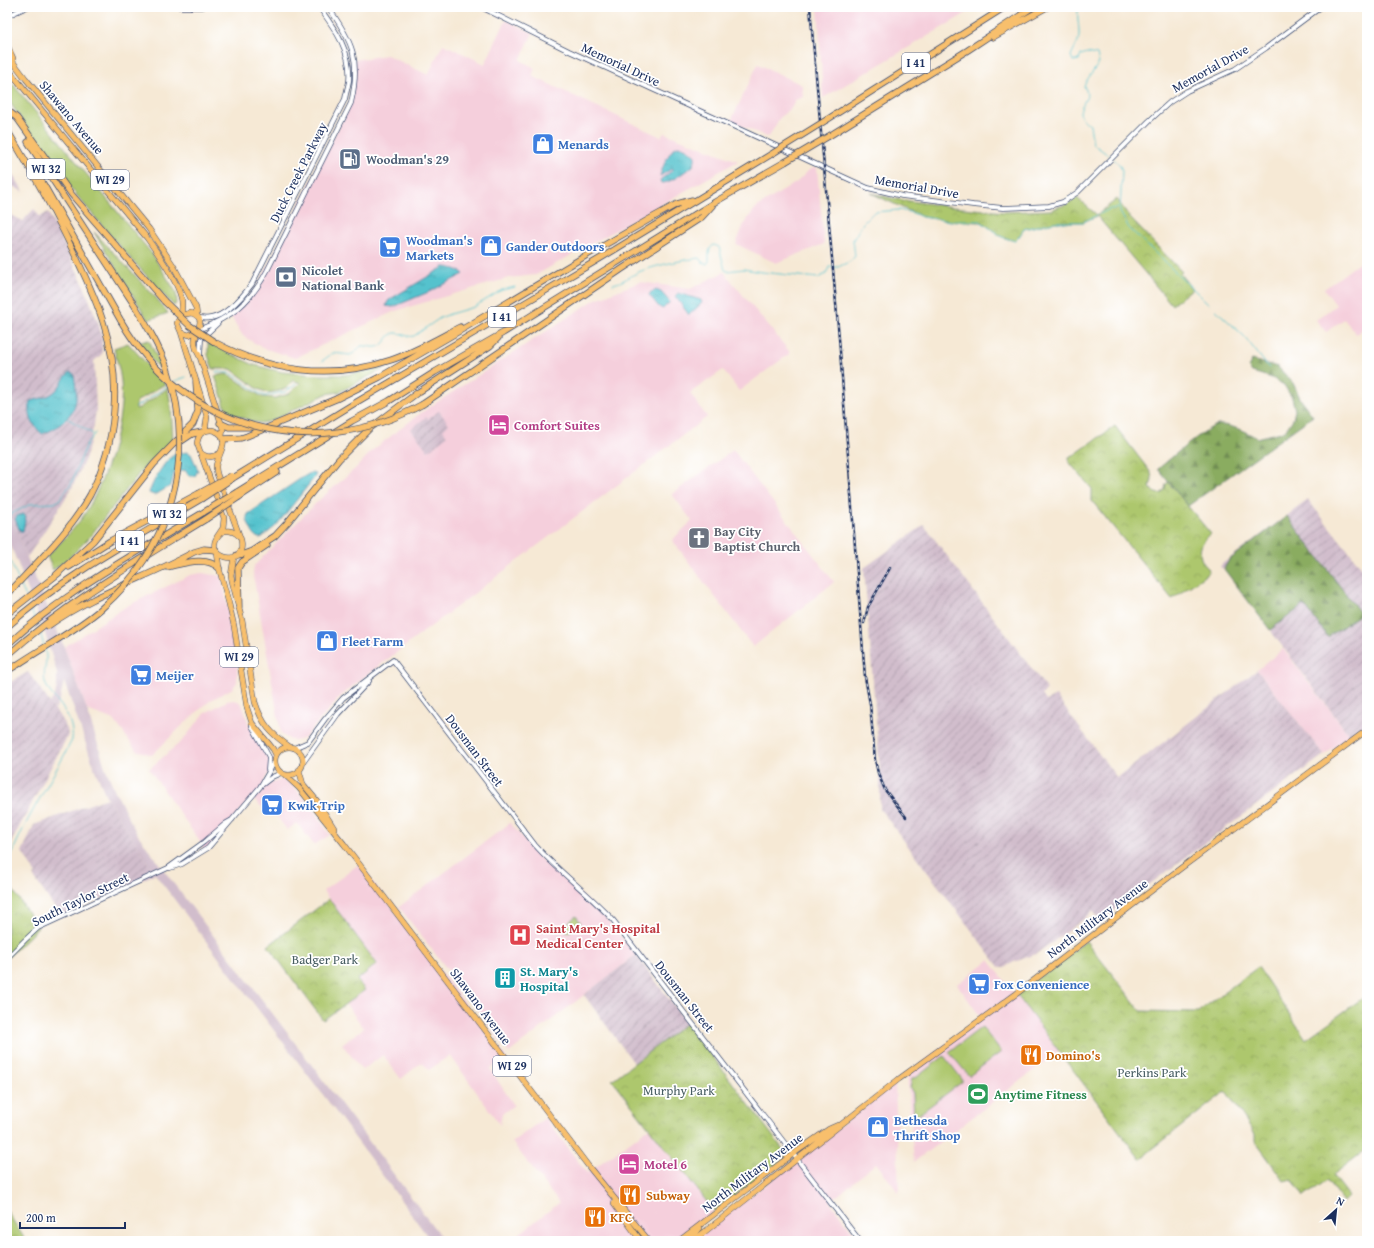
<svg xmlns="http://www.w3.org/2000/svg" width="1374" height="1248" viewBox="0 0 1374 1248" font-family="'Gentium Book Plus',serif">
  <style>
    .built { fill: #f5cfdc }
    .industrial { fill: url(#industrial-furrows) }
    .railway { fill: #d1bdcc }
    .grass { fill: #adc76d; stroke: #647b66 }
    .forest { fill: url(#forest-firs); stroke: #526e5f }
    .park { fill: url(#park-crowns); stroke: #647b66 }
    .garden { fill: url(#garden-furrows); stroke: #647b66 }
    .water { fill: url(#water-ripples); stroke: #387896 }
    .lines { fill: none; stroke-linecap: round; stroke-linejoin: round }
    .stream { stroke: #55c2cd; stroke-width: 1 }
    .minor-casing { stroke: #3c4b70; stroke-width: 5.5 }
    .major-casing { stroke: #3c4b70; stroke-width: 6 }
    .highway-casing { stroke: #3c4b70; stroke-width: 7 }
    .minor { stroke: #fff; stroke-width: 4 }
    .major { stroke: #f8bf6c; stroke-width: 5 }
    .highway { stroke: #f8bf6c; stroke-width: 5.5 }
    .rail-casing { stroke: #1b2f5e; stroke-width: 2.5 }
    .rail { stroke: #fff; stroke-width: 1; stroke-dasharray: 3; stroke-linecap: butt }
    .highway-bridge-casing { stroke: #3c4b70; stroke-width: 7; stroke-linecap: butt }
    .highway-bridge { stroke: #f8bf6c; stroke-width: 5.5 }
    .labels { text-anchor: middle; stroke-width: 3.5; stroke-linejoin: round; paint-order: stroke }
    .shield { fill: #fff; stroke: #5f6d8e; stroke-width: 1 }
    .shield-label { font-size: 12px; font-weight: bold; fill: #1b2f5e }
    .street-label { font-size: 13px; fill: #1b2f5e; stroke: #fff }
    .shop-label { font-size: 13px; font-weight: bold; fill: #366cbe; stroke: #fff; text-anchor: start }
    .service-label { font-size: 13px; font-weight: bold; fill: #4e5e75; stroke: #fff; text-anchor: start }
    .hotel-label { font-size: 13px; font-weight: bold; fill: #b23c85; stroke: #fff; text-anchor: start }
    .worship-label { font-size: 13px; font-weight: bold; fill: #5b616d; stroke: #fff; text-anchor: start }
    .health-label { font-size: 13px; font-weight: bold; fill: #be3a42; stroke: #fff; text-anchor: start }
    .park-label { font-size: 13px; fill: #475d62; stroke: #fff }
    .culture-label { font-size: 13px; font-weight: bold; fill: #0d838f; stroke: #fff; text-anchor: start }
    .food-label { font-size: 13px; font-weight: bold; fill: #c56008; stroke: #fff; text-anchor: start }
    .leisure-label { font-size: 13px; font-weight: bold; fill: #27864d; stroke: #fff; text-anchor: start }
  </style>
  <defs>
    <pattern id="industrial-furrows" width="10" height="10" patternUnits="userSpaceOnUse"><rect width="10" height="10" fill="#d1bdcc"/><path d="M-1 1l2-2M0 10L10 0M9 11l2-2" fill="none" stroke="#a99aa9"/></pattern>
    <pattern id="forest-firs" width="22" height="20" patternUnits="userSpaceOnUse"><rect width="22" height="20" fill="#8aac60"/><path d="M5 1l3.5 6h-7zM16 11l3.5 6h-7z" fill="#708c52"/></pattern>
    <pattern id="park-crowns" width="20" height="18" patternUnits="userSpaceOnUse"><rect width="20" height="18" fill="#adc76d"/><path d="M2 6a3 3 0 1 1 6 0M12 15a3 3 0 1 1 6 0" fill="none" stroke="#94ab61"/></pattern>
    <pattern id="garden-furrows" width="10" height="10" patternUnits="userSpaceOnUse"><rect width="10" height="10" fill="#adc76d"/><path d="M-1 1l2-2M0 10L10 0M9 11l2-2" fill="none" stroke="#94ab61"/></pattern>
    <pattern id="water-ripples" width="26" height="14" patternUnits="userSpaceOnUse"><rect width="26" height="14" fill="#55c2cd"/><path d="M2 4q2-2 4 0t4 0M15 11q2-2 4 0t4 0" fill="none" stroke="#469eaa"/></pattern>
  </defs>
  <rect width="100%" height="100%" fill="#fff"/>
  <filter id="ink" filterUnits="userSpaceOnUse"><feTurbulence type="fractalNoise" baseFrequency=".025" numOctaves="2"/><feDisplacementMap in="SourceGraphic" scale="8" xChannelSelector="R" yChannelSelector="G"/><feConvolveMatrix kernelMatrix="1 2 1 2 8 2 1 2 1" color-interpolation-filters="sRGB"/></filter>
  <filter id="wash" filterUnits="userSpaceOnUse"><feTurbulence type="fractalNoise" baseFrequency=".012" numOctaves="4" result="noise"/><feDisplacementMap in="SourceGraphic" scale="16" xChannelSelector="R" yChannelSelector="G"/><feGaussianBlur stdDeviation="0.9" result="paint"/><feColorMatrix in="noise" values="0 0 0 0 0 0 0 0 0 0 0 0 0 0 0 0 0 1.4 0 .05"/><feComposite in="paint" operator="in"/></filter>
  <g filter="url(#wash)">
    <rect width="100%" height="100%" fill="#f6e9d5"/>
    <path class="built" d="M818,7H977L823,98Z
      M506,20L533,33L520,60L535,68L532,76L661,137L664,133L738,161L536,275L509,278L395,311L295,358L263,348L243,336L230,315L255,292L351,103L354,60L387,55L428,75L443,44L485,64Z
      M758,64L802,85L803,97L795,100L793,105L779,119L770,135L767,137L731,121Z
      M814,168H817L824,244L776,263L736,244L744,224L755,209L762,204L797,182L809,170Z
      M1367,257V326L1356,334L1344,319L1326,332L1316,320L1336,305L1324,289Z
      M724,272L789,351V354L739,391L723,370L690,393L707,417L359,681L340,697L304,738L296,741L289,739L281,734L253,574L254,566L318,501L355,469L373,450L422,412L596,299L640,282L690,289Z
      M733,450L834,582L753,647L672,540L692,521L672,494Z
      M202,573L221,576L238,651L237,682L233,688L211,700L189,719L152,755L136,750L114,720L87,710L64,647L127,606L190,575Z
      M1283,649L1350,736L1324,755L1257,670Z
      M233,700L238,701L242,704L248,722L267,757L274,758V763L264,781L267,785L282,779L292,785L312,808L330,835L314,845L297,823L287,830L276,815L274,817L251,798L205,851L198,839L149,769L182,741L205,713L227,701Z
      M510,823L539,857L603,915L636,955L509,1053L454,978L399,907Z
      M359,864L506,1057L490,1069L514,1105L502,1114L500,1125L450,1055L429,1070L422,1062L401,1079L383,1055L362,1070L342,1044L364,1028L345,1003L365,990L357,980L377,964L323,891Z
      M989,960L1059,1051L914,1162L907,1074L982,1019L957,984Z
      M895,1083L899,1193L876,1163L830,1202L860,1241H693Z
      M545,1118L587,1173L649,1128L714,1211L673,1241H510L559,1203L512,1142Z"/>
    <path class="industrial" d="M7,165L24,192L7,183Z
      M34,209L40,217L48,212L82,281L99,325L102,339V354L94,361L96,409L94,425L87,454L72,488L27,558L7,505V213L23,221Z
      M439,411L449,424L443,430L447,436L428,451L411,429L426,417L428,419Z
      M1308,500L1367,574V723L1350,736L1224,569L1220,567L1222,564Z
      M924,525L1044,685L1046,690L1042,695L1046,701L1056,696L1117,778L1257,670L1324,755L1100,921L1092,911L1084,919L1036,954L1014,962L1003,968H1000L880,809V771L864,568Z
      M28,672L60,717L67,729L68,735L7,850V684Z
      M107,798L155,874L61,917L33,876L36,874L22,852L34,825Z
      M636,955L687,1023L634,1063L584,995Z"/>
    <path class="railway" d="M7,505L27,558L64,647L87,710L105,767L115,791L136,832L174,884L298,1047L444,1241H429L428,1237L327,1100L155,874L107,798L95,770L64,681L60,699L55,709L50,703L55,695L57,686V673L45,633L7,536Z"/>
    <path class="grass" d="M7,77L152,254L176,292L177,302L174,306L115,241L69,186L39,146L7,98Z
      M94,232L157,299L168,313L148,320Z
      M149,340L163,370L148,357L138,343Z
      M128,343L165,384L136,402V409L139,408L168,388L171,407L173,440L141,471L88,539L70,557L53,570L47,556C59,544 72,532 82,518C105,484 125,422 121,381C120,370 116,359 114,348Z
      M208,343L254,365L282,372L316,375H345L387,367L339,392L326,394L271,421L261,423L254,422L227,412L215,376L226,374L231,376L262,397L275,398L289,394L300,383L293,380L287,388L279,391L268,393L258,389L231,369H213L208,355Z
      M982,1027L1001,1052L969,1076L949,1052Z
      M944,1056L962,1079V1082L914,1118L913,1093L910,1088L912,1079L917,1077Z"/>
    <path class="forest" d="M1252,360L1278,367L1293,383L1301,400L1313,416L1188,506L1158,469C1170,459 1206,427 1218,425C1230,424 1247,432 1257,438L1285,431L1293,419L1295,410L1292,398L1284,385L1272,378L1252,372L1248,367Z
      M1287,516L1361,614L1328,637L1304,605L1270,630L1224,569L1229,560Z"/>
    <path class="park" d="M871,193L895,199L953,207L1004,212L1050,210L1067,204L1077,198L1097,215L1117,199L1130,218L1182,272L1180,274L1192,289L1172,305L1097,216L1083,222H1054L1024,229L1018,238L1015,241L1002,237L982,222L951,221L922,217Z
      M1115,426L1151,473L1152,479L1150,487C1152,492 1157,495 1162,493L1165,489L1166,484L1168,482L1211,534C1198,543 1196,559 1209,569L1207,574L1172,599L1092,501V489L1069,462V457L1072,455H1074Z
      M7,881L38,928L7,958Z
      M329,899L377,964L357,980L365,990L323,1020L268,946Z
      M1086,941L1141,1011L1198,1012L1258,967L1306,1039L1367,995V1149L1333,1175L1349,1196L1343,1202L1327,1180L1304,1197L1292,1179L1284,1181L1255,1141V1134L1226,1091L1140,1159L1016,994Z
      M687,1023L785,1152V1157L714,1211L612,1080Z
      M7,1211L26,1241H7Z"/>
    <path class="garden" d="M576,916L581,923L568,933L563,927Z"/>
    <path class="water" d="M678,146C684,147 691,151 695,156V160L693,166C685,171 670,184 661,183L660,180L673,170V168L660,176C662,168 670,148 678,146Z
      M444,267C450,267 460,270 464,274L431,291L393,307L386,306L388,301L392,298Z
      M656,290L661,292L670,302L663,309L659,307L649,295L651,292Z
      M678,293L701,300L702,303L689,315L675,296Z
      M70,372L74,374C75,383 77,391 76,400C74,416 56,430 42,434C30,422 29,417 30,401C41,398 52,397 59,387C63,381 64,377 70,372Z
      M187,452L191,454L198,470L195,476H189L185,470L174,473L171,486L154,495L149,493C152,483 165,459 174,455C178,453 183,453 187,452Z
      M312,472L316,474L314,478L276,526L261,538C253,539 250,526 247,520V517L248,514L300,479Z
      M22,514L25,515L26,516L23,531H20L15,519L17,516Z"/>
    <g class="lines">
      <path class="stream" d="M1079,7C1076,16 1079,23 1079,32C1080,41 1074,48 1071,56L1073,61L1079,60L1081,55L1087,53L1097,55L1099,63L1087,80L1084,86L1088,94C1082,108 1073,113 1090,125L1093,144L1111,157
        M1114,159L1119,164L1122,170L1120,212L1129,228L1209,304
        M613,284C624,282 631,275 641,271C662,264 678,261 699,258L702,262L707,264L709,261C709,255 708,248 714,245L719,247L725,270L727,271L744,269L761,272L818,278L826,274L829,267H838L851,261L855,256L853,240L863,223L874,212L899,210L913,213L922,217L951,221H980L1002,237L1015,241L1018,238L1024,229L1054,222H1083L1110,209L1120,208
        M1216,310L1244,336L1269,368
        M322,361L333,353L350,355L354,353L361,346C367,345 374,349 380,346C386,343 388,333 396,333C403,333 408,338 414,336L440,318L450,314L474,307L502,290L515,287
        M216,372L231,373L259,393L265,396L285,392L296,384
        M175,381L186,377
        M136,407L169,385
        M67,418L93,434
        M7,516L31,504L54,503L58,501L71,484L87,443L95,433
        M7,554L18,579
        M20,584L26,597
        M31,610L35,620
        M40,632L44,646
        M7,867C22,822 51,783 72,740C74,727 67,713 59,703C54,697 49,692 46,685C41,674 49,661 45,649"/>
    </g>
  </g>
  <g filter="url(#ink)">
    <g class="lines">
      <g class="minor-casing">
        <path id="minor" d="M180,7H202
          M481,7L569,51L868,188L902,196L973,205L1003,208L1049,206L1063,202L1078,192L1149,121L1170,102L1187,91L1235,69L1266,48L1321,7
          M7,16L27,7
          M199,318C203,318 207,319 211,318C227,315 243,296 252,284L345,99C346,93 348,87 349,81C352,52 335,29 319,7
          M198,330C232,317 250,303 267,271L351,103C361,60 353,42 328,7
          M200,356L201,339L218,323
          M252,726L269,757L268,770
          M294,748L308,742L325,719L343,698L393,660L535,845C559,872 588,893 613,920L860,1241
          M302,764L338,714L369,681
          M263,784L272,777L281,773
          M170,868L182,864L208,848L260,787L274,763
          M7,958L25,940L38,928L168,868L204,842L225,824L232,820"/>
      </g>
      <g class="major-casing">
        <path id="major" d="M7,45L13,58
          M7,54L26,79L149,229L173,265L196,308L197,316
          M7,68L147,238C157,252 177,281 181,297C183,303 182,309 181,315
          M197,331L189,335L181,332L177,323L181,315L191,313C207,318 197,328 195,339C194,345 197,352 200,357L223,429L222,436
          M181,332L205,410L207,417L205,431
          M200,452C206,458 213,458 220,453
          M217,537L223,528L224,518L197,443C198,438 199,434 203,432C207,430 211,429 215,431C231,437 220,452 217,462C215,466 216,470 217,474L241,540C247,570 202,557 218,536C223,528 233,530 239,536
          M217,552L219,568L229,604L234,626L247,708L252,723L273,749L276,755
          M234,557L231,575L232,581L242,620L255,702C262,724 271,734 290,747
          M275 761a14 14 0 1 1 28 0a14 14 0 1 1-28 0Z
          M299,770L303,784L317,801L334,828
          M285,775L299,788L344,844L589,1167L649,1241
          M615,1200L614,1204L641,1241
          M679,1241L793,1154L829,1129L838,1125
          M688,1241L700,1228
          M693,1241L899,1079L1016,994L1181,868L1367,730"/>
      </g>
      <g class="highway-casing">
        <path id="highway" d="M993,37L1047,7
          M11,113L17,118L72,195L164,301
          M828,119L1005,7
          M7,130C32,171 55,212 75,255C86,278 97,301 104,325C122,381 117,443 90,495C69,533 36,563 7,595
          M829,136L968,50L1033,7
          M28,142L135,306
          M41,180L121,321
          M216,343C270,372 332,380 391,360C415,352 437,339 460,327
          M423,404L622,269L702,217L712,206
          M220,423L229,427H257
          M223,439L241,438L247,436L336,399L380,377L473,323L582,258L648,220L677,204L692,200
          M180,442L192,434L202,432
          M233,478L355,403L601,258L770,155
          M237,492L352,421L389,401L435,372L503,333L715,202L785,162
          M239,497L277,472
          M237,555L244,554L252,551L275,536L287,523L339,459L369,429L417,393L490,346L498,338
          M69,567L110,541L198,494
          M167,567C182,564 206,555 219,568
          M56,575L93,541L154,464L193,424L198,411L196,382
          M239,607L238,568L242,562L267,545
          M7,614L59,573
          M48,626C93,594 146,578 194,552L204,549L216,550
          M7,627C65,575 134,539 201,499
          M7,645C66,591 136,553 204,512
          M7,656C67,602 138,561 206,519
          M7,671L17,665"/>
      </g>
      <use href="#minor" class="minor"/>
      <use href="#major" class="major"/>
      <use href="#highway" class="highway"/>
      <g class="rail-casing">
        <path id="rail" d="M810,7L839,338L865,677L870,704L875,760L878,773L885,790L906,817
          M864,623L868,607L890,568"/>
      </g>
      <use href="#rail" class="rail"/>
      <g class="highway-bridge-casing">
        <path id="highway-bridge" d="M770,155L828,119
          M785,162L829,136
          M164,301L189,325L216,343
          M121,321C183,429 314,465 423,404
          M198,494L231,476
          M201,499L233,478
          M204,512L237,492
          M206,519L239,497
          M17,665C45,646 77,630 102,608C172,547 197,455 167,368C159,346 147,326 135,306"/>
      </g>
      <use href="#highway-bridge" class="highway-bridge"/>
    </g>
  </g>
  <defs>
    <g id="shop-square" transform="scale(1.15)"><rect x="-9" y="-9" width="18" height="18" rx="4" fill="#3f7fe0" stroke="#fff"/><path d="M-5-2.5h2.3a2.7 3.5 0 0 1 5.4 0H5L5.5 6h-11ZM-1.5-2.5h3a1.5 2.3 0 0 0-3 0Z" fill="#fff"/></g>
    <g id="fuel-square" transform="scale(1.15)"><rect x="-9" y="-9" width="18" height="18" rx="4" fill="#5c6f8a" stroke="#fff"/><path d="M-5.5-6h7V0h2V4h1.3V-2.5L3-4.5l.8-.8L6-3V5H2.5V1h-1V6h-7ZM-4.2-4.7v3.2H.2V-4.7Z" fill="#fff"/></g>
    <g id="supermarket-square" transform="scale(1.15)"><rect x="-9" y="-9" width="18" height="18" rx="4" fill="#3f7fe0" stroke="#fff"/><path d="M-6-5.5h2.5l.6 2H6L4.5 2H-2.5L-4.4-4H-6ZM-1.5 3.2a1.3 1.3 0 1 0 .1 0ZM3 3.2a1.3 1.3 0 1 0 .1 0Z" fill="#fff"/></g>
    <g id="bank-square" transform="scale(1.15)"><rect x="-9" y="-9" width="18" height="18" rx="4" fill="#5c6f8a" stroke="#fff"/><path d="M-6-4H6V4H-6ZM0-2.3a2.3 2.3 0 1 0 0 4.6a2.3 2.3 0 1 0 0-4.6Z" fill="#fff"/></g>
    <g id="hotel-square" transform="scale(1.15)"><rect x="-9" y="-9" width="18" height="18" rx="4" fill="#d1479c" stroke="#fff"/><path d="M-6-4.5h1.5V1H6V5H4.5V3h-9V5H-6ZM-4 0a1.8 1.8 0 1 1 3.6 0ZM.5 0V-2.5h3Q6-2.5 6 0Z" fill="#fff"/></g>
    <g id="church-square" transform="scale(1.15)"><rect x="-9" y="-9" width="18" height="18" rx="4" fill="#6b7280" stroke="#fff"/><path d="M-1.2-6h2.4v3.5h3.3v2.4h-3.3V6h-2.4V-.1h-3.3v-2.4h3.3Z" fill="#fff"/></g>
    <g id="hospital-square" transform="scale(1.15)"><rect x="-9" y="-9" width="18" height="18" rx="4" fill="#e0444e" stroke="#fff"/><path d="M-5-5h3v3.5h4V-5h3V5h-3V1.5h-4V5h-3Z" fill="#fff"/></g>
    <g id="building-square" transform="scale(1.15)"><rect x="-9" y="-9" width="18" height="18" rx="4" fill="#0f9aa8" stroke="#fff"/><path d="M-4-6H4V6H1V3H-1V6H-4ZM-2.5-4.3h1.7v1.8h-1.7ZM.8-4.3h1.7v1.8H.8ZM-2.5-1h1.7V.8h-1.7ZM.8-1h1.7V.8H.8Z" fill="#fff"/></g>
    <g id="restaurant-square" transform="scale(1.15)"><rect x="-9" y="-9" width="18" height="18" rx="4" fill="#e8710a" stroke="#fff"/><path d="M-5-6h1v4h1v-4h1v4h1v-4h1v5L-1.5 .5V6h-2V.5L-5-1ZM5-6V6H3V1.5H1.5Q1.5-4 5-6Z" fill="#fff"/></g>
    <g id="stadium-square" transform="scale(1.15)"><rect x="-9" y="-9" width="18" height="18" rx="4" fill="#2e9e5b" stroke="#fff"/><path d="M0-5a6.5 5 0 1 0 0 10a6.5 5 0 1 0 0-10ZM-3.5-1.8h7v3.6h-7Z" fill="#fff"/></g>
  </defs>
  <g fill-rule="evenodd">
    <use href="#shop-square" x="543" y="144"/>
    <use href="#fuel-square" x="350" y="159"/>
    <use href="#shop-square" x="491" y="246"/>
    <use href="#supermarket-square" x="390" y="247"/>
    <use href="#bank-square" x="286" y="277"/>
    <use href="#hotel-square" x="499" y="425"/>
    <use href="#church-square" x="699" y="538"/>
    <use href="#shop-square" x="327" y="641"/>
    <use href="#supermarket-square" x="141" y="675"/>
    <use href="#supermarket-square" x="272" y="805"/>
    <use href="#hospital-square" x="520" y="935"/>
    <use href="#building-square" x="505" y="978"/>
    <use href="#supermarket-square" x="979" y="984"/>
    <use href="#restaurant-square" x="1031" y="1055"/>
    <use href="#stadium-square" x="978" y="1094"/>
    <use href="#shop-square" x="878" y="1127"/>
    <use href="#hotel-square" x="629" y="1164"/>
    <use href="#restaurant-square" x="630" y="1195"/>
    <use href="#restaurant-square" x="595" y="1217"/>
  </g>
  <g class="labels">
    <g class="shield">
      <rect x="902" y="53" width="28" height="20" rx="3"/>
      <rect x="27" y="159" width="38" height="20" rx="3"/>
      <rect x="91" y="170" width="38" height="20" rx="3"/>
      <rect x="488" y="307" width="28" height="20" rx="3"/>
      <rect x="148" y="504" width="38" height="20" rx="3"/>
      <rect x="116" y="531" width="28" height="20" rx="3"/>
      <rect x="220" y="647" width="38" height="20" rx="3"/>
      <rect x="493" y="1056" width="38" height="20" rx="3"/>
    </g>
    <g class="shield-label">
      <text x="916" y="67">I 41</text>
      <text x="46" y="173">WI 32</text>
      <text x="110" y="184">WI 29</text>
      <text x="502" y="321">I 41</text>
      <text x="167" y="518">WI 32</text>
      <text x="130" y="545">I 41</text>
      <text x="239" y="661">WI 29</text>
      <text x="512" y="1070">WI 29</text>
    </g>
    <g class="street-label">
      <text transform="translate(621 64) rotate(25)" y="5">Memorial Drive</text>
      <text transform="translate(1210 68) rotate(-29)" y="5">Memorial Drive</text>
      <text transform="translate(72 117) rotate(50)" y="5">Shawano Avenue</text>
      <text transform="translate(298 172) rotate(-63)" y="5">Duck Creek Parkway</text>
      <text transform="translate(917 186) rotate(10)" y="5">Memorial Drive</text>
      <text transform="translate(475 750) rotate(53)" y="5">Dousman Street</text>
      <text transform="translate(80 899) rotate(-26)" y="5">South Taylor Street</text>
      <text transform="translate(1097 918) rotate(-37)" y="5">North Military Avenue</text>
      <text transform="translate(685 996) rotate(52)" y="5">Dousman Street</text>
      <text transform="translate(481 1006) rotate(53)" y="5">Shawano Avenue</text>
      <text transform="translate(752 1172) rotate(-37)" y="5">North Military Avenue</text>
    </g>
    <g class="shop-label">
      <text x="558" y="149">Menards</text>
      <text x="406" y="245">Woodman's<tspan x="406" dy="15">Markets</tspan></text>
      <text x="506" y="251">Gander Outdoors</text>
      <text x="342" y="646">Fleet Farm</text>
      <text x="156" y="680">Meijer</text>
      <text x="288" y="810">Kwik Trip</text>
      <text x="994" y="989">Fox Convenience</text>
      <text x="894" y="1125">Bethesda<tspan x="894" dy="15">Thrift Shop</tspan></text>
    </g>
    <g class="service-label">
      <text x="366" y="164">Woodman's 29</text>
      <text x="302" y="275">Nicolet<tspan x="302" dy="15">National Bank</tspan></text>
    </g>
    <g class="hotel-label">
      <text x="514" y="430">Comfort Suites</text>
      <text x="644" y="1169">Motel 6</text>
    </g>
    <g class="worship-label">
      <text x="714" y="536">Bay City<tspan x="714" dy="15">Baptist Church</tspan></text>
    </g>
    <g class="health-label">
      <text x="536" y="933">Saint Mary's Hospital<tspan x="536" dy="15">Medical Center</tspan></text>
    </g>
    <g class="park-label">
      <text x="325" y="964">Badger Park</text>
      <text x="1152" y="1077">Perkins Park</text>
      <text x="679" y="1095">Murphy Park</text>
    </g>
    <g class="culture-label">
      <text x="520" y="976">St. Mary's<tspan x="520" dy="15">Hospital</tspan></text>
    </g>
    <g class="food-label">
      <text x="1046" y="1060">Domino's</text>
      <text x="646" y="1200">Subway</text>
      <text x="610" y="1222">KFC</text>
    </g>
    <g class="leisure-label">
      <text x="994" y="1099">Anytime Fitness</text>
    </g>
  </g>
  <rect width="1374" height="1248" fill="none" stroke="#fff" stroke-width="24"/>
  <g transform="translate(1336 1210) rotate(27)" stroke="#ffffff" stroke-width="3" paint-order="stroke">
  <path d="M0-3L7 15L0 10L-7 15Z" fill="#1b2f5e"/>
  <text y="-6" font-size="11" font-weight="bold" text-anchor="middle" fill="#1b2f5e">N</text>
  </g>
  <path d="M20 1222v6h105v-6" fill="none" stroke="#1b2f5e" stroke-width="2"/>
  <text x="26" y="1222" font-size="12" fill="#1b2f5e" stroke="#ffffff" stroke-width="3" paint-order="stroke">200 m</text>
</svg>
